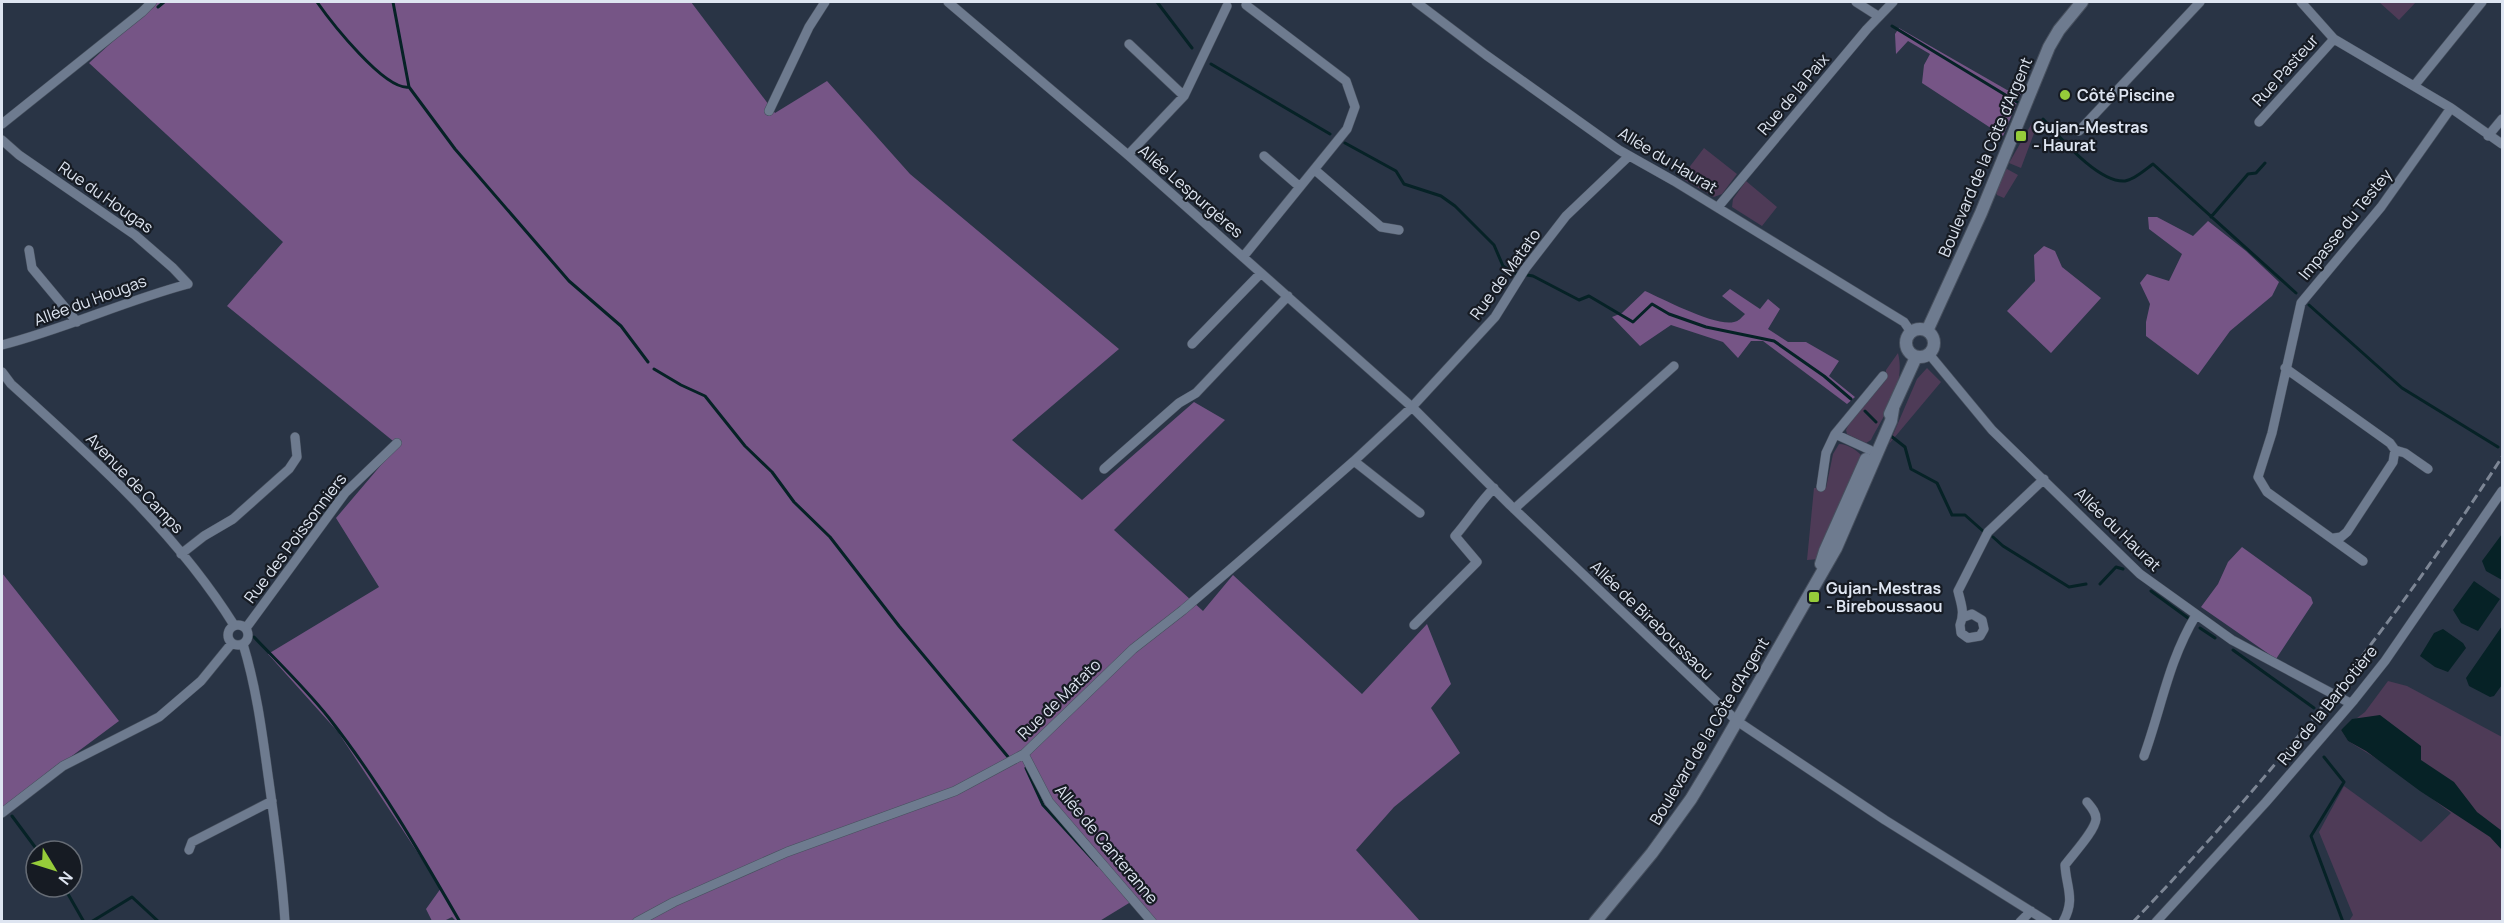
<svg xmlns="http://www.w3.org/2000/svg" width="2504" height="923" viewBox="0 0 2504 923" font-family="Manrope,sans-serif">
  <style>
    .green { fill: #4e3b57 }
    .forest { fill: #765586 }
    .water { fill: #062226 }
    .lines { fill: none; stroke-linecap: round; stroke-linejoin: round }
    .stream { stroke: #062226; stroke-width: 3 }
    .street-casing { stroke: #47505e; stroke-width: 10 }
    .secondary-casing { stroke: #47505e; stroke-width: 14 }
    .street { stroke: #6e7b8f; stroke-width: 9 }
    .secondary { stroke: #6e7b8f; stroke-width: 12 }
    .rail { stroke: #7d8695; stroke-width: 3; stroke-dasharray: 9 4.5; stroke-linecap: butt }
    .poi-dot { fill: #96cc3a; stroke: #161b23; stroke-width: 2 }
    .labels { text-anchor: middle; stroke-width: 4.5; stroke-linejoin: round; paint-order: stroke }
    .street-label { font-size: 16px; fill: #dee5f1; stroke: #161b23 }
    .poi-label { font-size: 16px; font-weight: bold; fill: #dee5f1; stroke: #161b23; text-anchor: start }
  </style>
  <rect width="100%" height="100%" fill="#293445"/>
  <path class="green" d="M2379,2H2416L2399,20Z
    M2032,123L2036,128L2021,168L2009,163Z
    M1704,148L1737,174L1722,194L1714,197L1681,178Z
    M2007,169L2018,175L2004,198L1997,195L1995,190L2003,172Z
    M1746,181L1777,207L1762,226L1732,207L1733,199Z
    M1898,353C1906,385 1885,413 1871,440L1866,443L1847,434L1846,430L1849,424L1886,380V370Z
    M1927,368L1941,382L1889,444L1917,379Z
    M1839,444C1848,444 1859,451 1864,459L1819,559L1807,560L1814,488H1826L1833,454Z
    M2388,681L2407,686L2502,737V921H2349L2353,915L2319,832L2344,786L2421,842L2451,813L2390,767L2348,741L2341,730L2365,712Z"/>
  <path class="forest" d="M156,2H691L775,113L827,81L910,174L1119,349L1012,440L1082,500L1194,402L1225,420L1114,530L1203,611L1233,575L1362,694L1427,624L1451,684L1431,708L1460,753L1394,807L1356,850L1420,921H1153L1134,900L1098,922H457L452,917L444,921H432L426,909L441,888L338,732L268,654L379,587L336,518L398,445L227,306L283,242L89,63Z
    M1899,28L2007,90L2018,91L2021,93L2003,136L1922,83L1924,65L1930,54L1908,41L1896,54L1895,34Z
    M2148,217H2157L2193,236L2208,221L2246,251L2279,282L2272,296L2230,331L2198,375L2146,336V322L2150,304L2140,283L2147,274L2169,281L2182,254L2149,229Z
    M2044,246L2055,251L2062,267L2101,298L2051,353L2007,311L2035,281L2034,255Z
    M1730,289L1760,309L1768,299L1780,309L1768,329L1788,342H1806L1839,361L1829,376L1855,397L1847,404L1763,341H1751L1738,358L1723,342L1671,325L1640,346L1612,317L1622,313L1645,291C1663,299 1716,327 1734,322C1739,321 1741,318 1745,314L1722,296Z
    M2242,547L2311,597L2313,603L2276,659L2201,607L2218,584L2228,562Z
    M2,573L119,721L2,808Z"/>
  <path class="water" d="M2502,534V580L2486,571L2482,561Z
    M2474,581L2500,599L2478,631L2461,623L2453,610Z
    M2502,626V685L2494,696L2490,697L2469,686L2466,678Z
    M2443,629L2463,643L2466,648L2448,672L2435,667L2420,656L2434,633Z
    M2380,715L2421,746V760L2454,782L2477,812L2502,831V850L2490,837L2420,791L2366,751L2348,741L2341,730L2352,719Z"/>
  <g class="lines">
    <path class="stream" d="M317,2C331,22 385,91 409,87
      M393,2L409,87L455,149L569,281L621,326L648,362
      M1157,2L1192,48
      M158,7L164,2
      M1892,26L2017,102
      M1211,64L1330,134
      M2043,119C2060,137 2098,183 2125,181C2134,180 2146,169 2153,164L2296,293
      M1345,143L1396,171L1404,184L1441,196L1455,206L1494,245L1503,266L1514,273L1533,276L1579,300L1589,296L1633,322L1652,304L1669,314L1706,327L1774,341L1824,376L1851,399
      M2211,217L2248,174L2256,173L2265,163
      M2309,305L2402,388L2498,447
      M654,369L681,385L705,396L745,446L772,472L794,502L830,537L899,626L1009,758
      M1865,411L1876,422
      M1891,436L1905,447L1911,469L1937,483L1952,515H1965L1983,531
      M1993,537L2003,546L2069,587L2086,584
      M2100,584L2116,567L2123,569
      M2151,591L2188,618
      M2200,628L2215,638
      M254,637C279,663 306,689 329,718C379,782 419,851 460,922
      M2233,650L2314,708
      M2324,757L2344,782L2311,836L2343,922
      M1026,768L1043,805L1098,865
      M12,816L38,851
      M64,887L84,922
      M91,922L132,897L159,922"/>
    <g class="street-casing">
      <path id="street" d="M948,2L1128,155L1412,407L1510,505L1737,721L1885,820L2048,922
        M1416,2L1486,55L1619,150L1674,181L1904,322L1911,332
        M1856,2L1878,16
        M2301,2L2334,39L2451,108L2502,144
        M1129,44L1184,96
        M2414,86L2482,2
        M769,111L809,27L825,2
        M2259,122L2334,39
        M2,124L142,12L152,2
        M2079,131L2200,2
        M2488,136L2502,119
        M2,140L19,155L135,235L173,268L188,284
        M1128,155L1184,96L1227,6
        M1264,156L1300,187
        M1315,170L1381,227L1399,230
        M1718,207L1867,29L1893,2
        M29,250L32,268L77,322
        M1243,257L1347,129L1355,107L1346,81L1246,5
        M1192,344L1261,273
        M2,345C65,329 124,301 188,284
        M1929,354L1992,430L2140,574L2232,640L2350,703
        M2285,368L2390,443L2395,450L2405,453L2428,469
        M2,372L11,384C92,457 176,532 234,625
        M1835,434L1870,450
        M1354,461L1420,513
        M1104,469L1179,403L1196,393L1288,296
        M1821,487L1826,453L1835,434L1883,376
        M1514,509L1674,366
        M2334,538L2341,537L2347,532L2393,462L2395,450
        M181,554L204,536L233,519L289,469L297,457L295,437
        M2363,561L2267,492L2258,477L2272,433L2301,303L2381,207L2451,108
        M1964,617L1972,614L1982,620L1984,629L1980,636L1968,638L1961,633L1960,625C1965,612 1961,604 1958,591L1988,532L2044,479
        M228 635a10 10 0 1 1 20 0a10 10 0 1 1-20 0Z
        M1414,625L1477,562L1455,536C1469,520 1479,503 1494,488
        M246,628L345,493L397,443
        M243,644C256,686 262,731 268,775C275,824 282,872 285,922
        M1024,754L1049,802L1152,922
        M2144,756C2162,706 2168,662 2196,615
        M2,813L63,766L159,717L201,681L232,643
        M189,850L192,842L272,801
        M637,922L674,902L787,852L955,791L1024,754L1133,649L1183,610L1240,561L1354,461L1412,407L1495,317L1525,269L1566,216L1629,156
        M2020,922L2031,911
        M2063,922C2076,899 2066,887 2065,865C2073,854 2095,831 2096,819C2096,812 2091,807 2087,802
        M2156,922L2266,802L2354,700L2385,661L2502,491"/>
    </g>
    <g class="secondary-casing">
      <path id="secondary" d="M1906 343a14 14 0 1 1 28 0a14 14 0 1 1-28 0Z
        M1927,331L1981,213L2049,47L2059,30L2082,2
        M1890,414L1916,357
        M1821,564L1825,551L1866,459
        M1595,922L1652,853L1691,799L1714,761L1836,548L1891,421L1893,409"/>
    </g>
    <use href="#street" class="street"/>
    <use href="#secondary" class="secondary"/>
    <path class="rail" d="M2133,922C2272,777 2394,625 2502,457"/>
  </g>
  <g class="poi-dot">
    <circle cx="2065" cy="95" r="6"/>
    <rect x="2015" y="130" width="12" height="12" rx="3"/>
    <rect x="1808" y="591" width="12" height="12" rx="3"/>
  </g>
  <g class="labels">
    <g class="street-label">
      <text transform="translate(2285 70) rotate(-48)" y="6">Rue Pasteur</text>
      <text transform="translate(1793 94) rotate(-50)" y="6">Rue de la Paix</text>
      <text transform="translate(1985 157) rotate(-67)" y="6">Boulevard de la Côte d'Argent</text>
      <text transform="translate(1668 160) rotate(31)" y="6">Allée du Haurat</text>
      <text transform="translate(1191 191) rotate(41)" y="6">Allée Lespurgères</text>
      <text transform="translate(106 197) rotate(35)" y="6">Rue du Hougas</text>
      <text transform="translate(2345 224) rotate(-51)" y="6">Impasse du Testey</text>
      <text transform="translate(1505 274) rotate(-54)" y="6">Rue de Matato</text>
      <text transform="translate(90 300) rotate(-20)" y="6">Allée du Hougas</text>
      <text transform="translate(135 483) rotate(46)" y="6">Avenue de Camps</text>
      <text transform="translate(2118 529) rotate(44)" y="6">Allée du Haurat</text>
      <text transform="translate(295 538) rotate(-53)" y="6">Rue des Poissonniers</text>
      <text transform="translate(1652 620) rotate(44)" y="6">Allée de Bireboussaou</text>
      <text transform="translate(1059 699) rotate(-44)" y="6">Rue de Matato</text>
      <text transform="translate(2327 705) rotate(-51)" y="6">Rue de la Barbotière</text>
      <text transform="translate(1709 731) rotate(-59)" y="6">Boulevard de la Côte d'Argent</text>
      <text transform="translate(1107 844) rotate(50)" y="6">Allée de Canteranne</text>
    </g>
    <g class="poi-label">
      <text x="2077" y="101">Côté Piscine</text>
      <text x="2033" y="133">Gujan-Mestras<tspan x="2033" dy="18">- Haurat</tspan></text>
      <text x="1826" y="594">Gujan-Mestras<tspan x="1826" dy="18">- Bireboussaou</tspan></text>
    </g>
  </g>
  <rect width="2504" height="923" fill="none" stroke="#dee5f1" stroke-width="6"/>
  <g transform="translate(54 869) rotate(128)"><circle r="28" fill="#161b23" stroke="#666c75" stroke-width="1.5"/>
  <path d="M0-4.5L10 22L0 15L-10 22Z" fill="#96cc3a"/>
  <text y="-9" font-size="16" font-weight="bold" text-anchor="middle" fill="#dee5f1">N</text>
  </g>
</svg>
